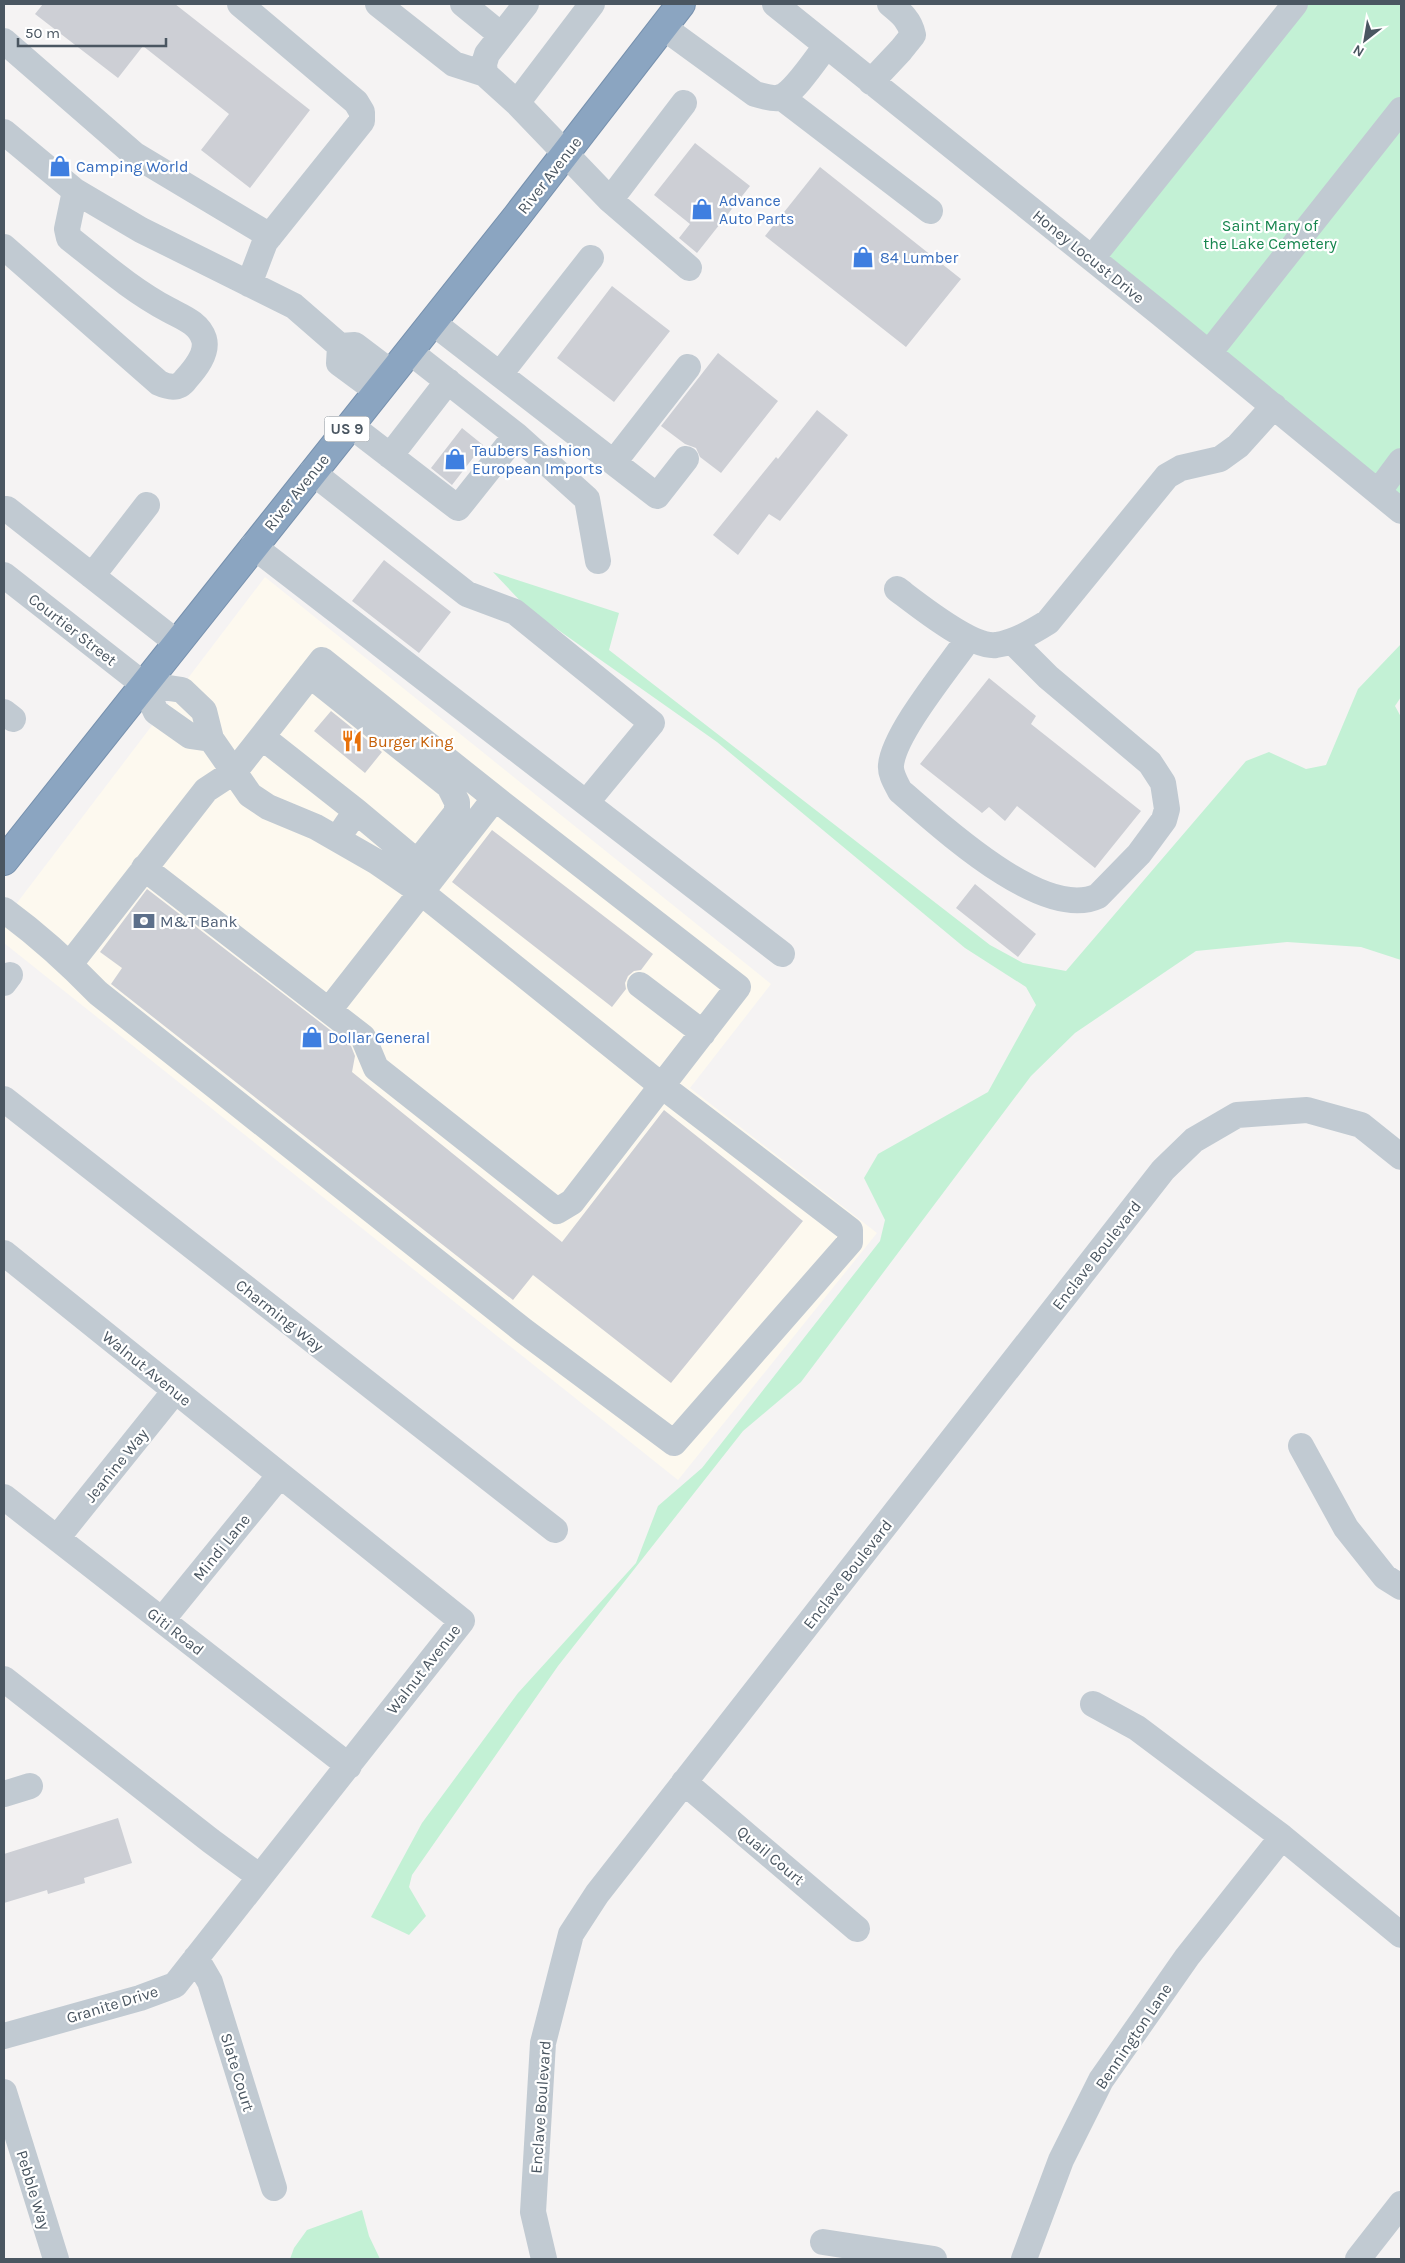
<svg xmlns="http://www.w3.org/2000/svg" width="1405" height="2263" viewBox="0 0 1405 2263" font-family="Karla,sans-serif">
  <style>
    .commercial { fill: #fdf9ef }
    .green { fill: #c3f1d5 }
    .building { fill: #cdcfd5 }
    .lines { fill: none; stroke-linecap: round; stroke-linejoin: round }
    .highway-casing { stroke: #7690ad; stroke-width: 30 }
    .minor { stroke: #c1cad2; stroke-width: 26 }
    .highway { stroke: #8ba5c1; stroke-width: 28 }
    .labels { text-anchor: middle; stroke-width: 4.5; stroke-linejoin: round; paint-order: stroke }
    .shield { fill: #fff; stroke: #808990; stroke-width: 1 }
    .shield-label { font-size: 15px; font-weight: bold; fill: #4a5661 }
    .shop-label { font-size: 16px; fill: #366cbe; stroke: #fff; text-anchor: start }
    .street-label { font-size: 16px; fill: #4a5661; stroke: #fff }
    .park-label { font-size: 16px; fill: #17864f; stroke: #fff }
    .food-label { font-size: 16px; fill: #c56008; stroke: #fff; text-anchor: start }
    .service-label { font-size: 16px; fill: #4e5e75; stroke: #fff; text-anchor: start }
  </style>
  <rect width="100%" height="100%" fill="#f5f3f3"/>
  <path class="commercial" d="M265,577L771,984L690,1088L877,1233L678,1480L4,943V920Z"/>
  <path class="green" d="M1287,4H1401V511L1087,254Z
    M493,572L619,613L609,650L990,945L1023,963L1066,971L1246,761L1269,752L1306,769L1326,765L1358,689L1401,644V697L1395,706L1401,717V960L1361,947L1287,942L1196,951L1075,1033L1031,1076L801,1382L743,1431L558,1666L412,1875L409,1887L426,1916L409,1935L371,1917L422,1823L518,1693L636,1563L658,1506L702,1468L880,1241L885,1220L864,1178L878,1154L988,1092L1036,1005L1026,987L965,948L717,742L527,608Z
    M362,2210L369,2236L380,2259H290L294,2248L307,2230Z"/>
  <path class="building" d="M43,4H175L310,110L250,188L201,150L229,114L143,46L118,78L35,14Z
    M695,143L750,186L697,253L679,238L690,224L654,195Z
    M820,167L961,279L906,347L765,236Z
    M612,286L670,331L614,402L557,358Z
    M718,353L778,401L721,473L700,457L696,448L685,444L661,426Z
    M817,410L848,435L780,521L769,514L738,555L713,535L776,457L778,459Z
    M462,428L483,445L452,485L431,468Z
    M384,560L451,612L419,653L352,601Z
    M989,678L1036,716L1031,724L1141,811L1095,868L1017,806L1005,821L989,807L982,813L920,764Z
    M331,711L382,752L365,773L314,731Z
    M492,830L653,954L641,970L634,971L628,976L625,983L626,989L612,1007L452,882Z
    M975,884L1036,934L1018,957L956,908Z
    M147,889L351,1046L355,1056L352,1072L562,1242L664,1110L803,1221L671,1383L533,1275L513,1300L111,984L122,968L100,952Z
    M118,1818L132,1863L84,1878L85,1883L48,1894L47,1890L4,1903V1854Z"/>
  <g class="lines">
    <g class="highway-casing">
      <path id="highway" d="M4,861L517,216L681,4"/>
    </g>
    <path class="minor" d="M240,4L356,102L362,112V121L265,242L249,284
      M378,4L454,64L485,74
      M463,4L501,35
      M526,4L487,54L484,64L485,74L517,103L610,200L684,103
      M775,4L1161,314L1401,511
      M663,27L755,94C763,96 771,99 779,98C793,94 816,59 826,46
      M4,41L135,155L270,236
      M871,82L901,50L913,35C910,20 901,13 890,4
      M781,97L930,211
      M517,103L592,4
      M4,132L75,191L141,230L294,306L340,346
      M610,200L689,268
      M4,247L159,383C170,388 179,389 186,379C195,369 208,353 204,339C199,323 182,317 169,310C133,291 102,264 69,238L67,229L75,191
      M1092,258L1295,4
      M432,322L657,496L686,459
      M1209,353L1401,110
      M500,374L591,258
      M377,391L339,363L340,346L355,345L392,373
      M350,425L458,508L516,435L409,351
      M516,435L587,499L598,561
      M390,456L448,381
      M614,462L688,367
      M312,472L467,594L515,612L652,723L586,803
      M1378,492L1401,461
      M7,509L176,642
      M253,546L782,954
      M4,575L143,684L156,712L190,736L211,739
      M92,576L147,505
      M897,589C917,604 971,648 996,645C1015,642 1032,632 1048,622L1167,476L1181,468L1220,459L1238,446L1274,406
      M969,638C949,667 894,733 891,765C890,774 896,783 900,791C940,825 1043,922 1098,896L1139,854L1164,820L1167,809L1163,783L1150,763L1048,677L1012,641
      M310,675L449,786L457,802V812L403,880
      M4,712L13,719
      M262,737L356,811L337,839
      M356,811L417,862
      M4,910C38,935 69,963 98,993L524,1331L674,1443L850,1242V1230L662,1086L422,893L377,862L316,827L268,807L250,795L211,739L204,711L182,690L143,684
      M70,964L206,790L235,771L322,660L495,798L738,987L572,1202L557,1211L376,1068L363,1037L144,868
      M4,983L10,975
      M640,985L703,1033
      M329,1010L495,798
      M4,1099L555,1530
      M4,1253L462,1621L260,1877L211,1841L4,1679
      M1301,1446L1346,1528L1385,1577L1401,1587
      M4,1497L349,1766
      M57,1538L175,1391
      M162,1620L280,1475
      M1093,1704L1137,1728L1282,1837L1401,1935
      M684,1782L857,1929
      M4,1794L30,1786
      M196,1958L210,1982L274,2188
      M4,2036L140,1998L175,1985L260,1877
      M4,2092L56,2259
      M823,2242L934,2259
      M544,2259L533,2212L543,2043L571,1934L597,1894L1163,1170L1194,1140L1237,1115L1307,1110L1361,1125L1401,1157
      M1024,2259L1061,2160L1101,2080L1187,1957L1282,1837
      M1358,2259L1401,2204"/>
    <use href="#highway" class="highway"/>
  </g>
  <defs>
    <g id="shop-bare" transform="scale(1.725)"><path d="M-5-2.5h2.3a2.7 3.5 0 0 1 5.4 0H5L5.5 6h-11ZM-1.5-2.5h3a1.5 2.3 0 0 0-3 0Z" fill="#3f7fe0" stroke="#fff" stroke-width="2.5" paint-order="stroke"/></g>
    <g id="restaurant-bare" transform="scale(1.725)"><path d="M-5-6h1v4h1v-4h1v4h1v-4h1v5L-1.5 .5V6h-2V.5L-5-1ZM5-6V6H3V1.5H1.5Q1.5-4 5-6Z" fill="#e8710a" stroke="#fff" stroke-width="2.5" paint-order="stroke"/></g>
    <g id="bank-bare" transform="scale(1.725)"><path d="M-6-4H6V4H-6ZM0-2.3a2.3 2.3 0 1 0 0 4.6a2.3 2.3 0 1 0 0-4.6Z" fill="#5c6f8a" stroke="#fff" stroke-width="2.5" paint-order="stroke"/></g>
  </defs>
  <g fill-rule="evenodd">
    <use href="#shop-bare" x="60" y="166"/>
    <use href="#shop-bare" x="702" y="209"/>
    <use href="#shop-bare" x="863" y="257"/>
    <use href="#shop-bare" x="455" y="459"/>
    <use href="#restaurant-bare" x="352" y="741"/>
    <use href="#bank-bare" x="144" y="921"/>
    <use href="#shop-bare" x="312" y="1037"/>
  </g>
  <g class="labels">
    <rect class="shield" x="324.5" y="416.5" width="45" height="25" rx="4"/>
    <g class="shield-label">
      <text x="347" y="434">US 9</text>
    </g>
    <g class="shop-label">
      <text x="76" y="172">Camping World</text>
      <text x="719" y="206">Advance<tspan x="719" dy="18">Auto Parts</tspan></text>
      <text x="880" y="263">84 Lumber</text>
      <text x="472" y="456">Taubers Fashion<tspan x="472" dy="18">European Imports</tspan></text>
      <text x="328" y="1043">Dollar General</text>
    </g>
    <g class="street-label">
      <text transform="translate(549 175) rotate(-52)" y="6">River Avenue</text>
      <text transform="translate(1089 256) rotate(39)" y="6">Honey Locust Drive</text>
      <text transform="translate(296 492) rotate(-51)" y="6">River Avenue</text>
      <text transform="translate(73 629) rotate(38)" y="6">Courtier Street</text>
      <text transform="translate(1096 1255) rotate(-52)" y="6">Enclave Boulevard</text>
      <text transform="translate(280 1315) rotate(38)" y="6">Charming Way</text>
      <text transform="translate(147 1368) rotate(39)" y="6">Walnut Avenue</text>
      <text transform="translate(116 1465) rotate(-51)" y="6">Jeanine Way</text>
      <text transform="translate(221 1547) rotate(-51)" y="6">Mindi Lane</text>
      <text transform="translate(847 1574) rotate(-52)" y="6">Enclave Boulevard</text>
      <text transform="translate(176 1631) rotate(38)" y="6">Giti Road</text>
      <text transform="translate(423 1669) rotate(-52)" y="6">Walnut Avenue</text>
      <text transform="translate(771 1855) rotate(40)" y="6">Quail Court</text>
      <text transform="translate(112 2004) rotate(-17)" y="6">Granite Drive</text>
      <text transform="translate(1133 2036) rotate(-56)" y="6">Bennington Lane</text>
      <text transform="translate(238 2072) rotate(73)" y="6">Slate Court</text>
      <text transform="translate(540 2107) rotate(-86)" y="6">Enclave Boulevard</text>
      <text transform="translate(34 2190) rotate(73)" y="6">Pebble Way</text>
    </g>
    <g class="park-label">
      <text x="1270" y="231">Saint Mary of<tspan x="1270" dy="18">the Lake Cemetery</tspan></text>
    </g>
    <g class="food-label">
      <text x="368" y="747">Burger King</text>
    </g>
    <g class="service-label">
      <text x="160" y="927">M&amp;T Bank</text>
    </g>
  </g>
  <rect width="1405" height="2263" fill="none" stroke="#4a5661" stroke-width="10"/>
  <g transform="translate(1365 40) rotate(211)" stroke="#ffffff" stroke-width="4" paint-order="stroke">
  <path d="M0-4L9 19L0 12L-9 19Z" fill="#4a5661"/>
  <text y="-8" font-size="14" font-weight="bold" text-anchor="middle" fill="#4a5661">N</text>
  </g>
  <path d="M18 38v8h148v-8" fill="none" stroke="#4a5661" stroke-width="2.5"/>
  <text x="25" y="38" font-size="15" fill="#4a5661" stroke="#ffffff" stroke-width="4" paint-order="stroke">50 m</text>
</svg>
